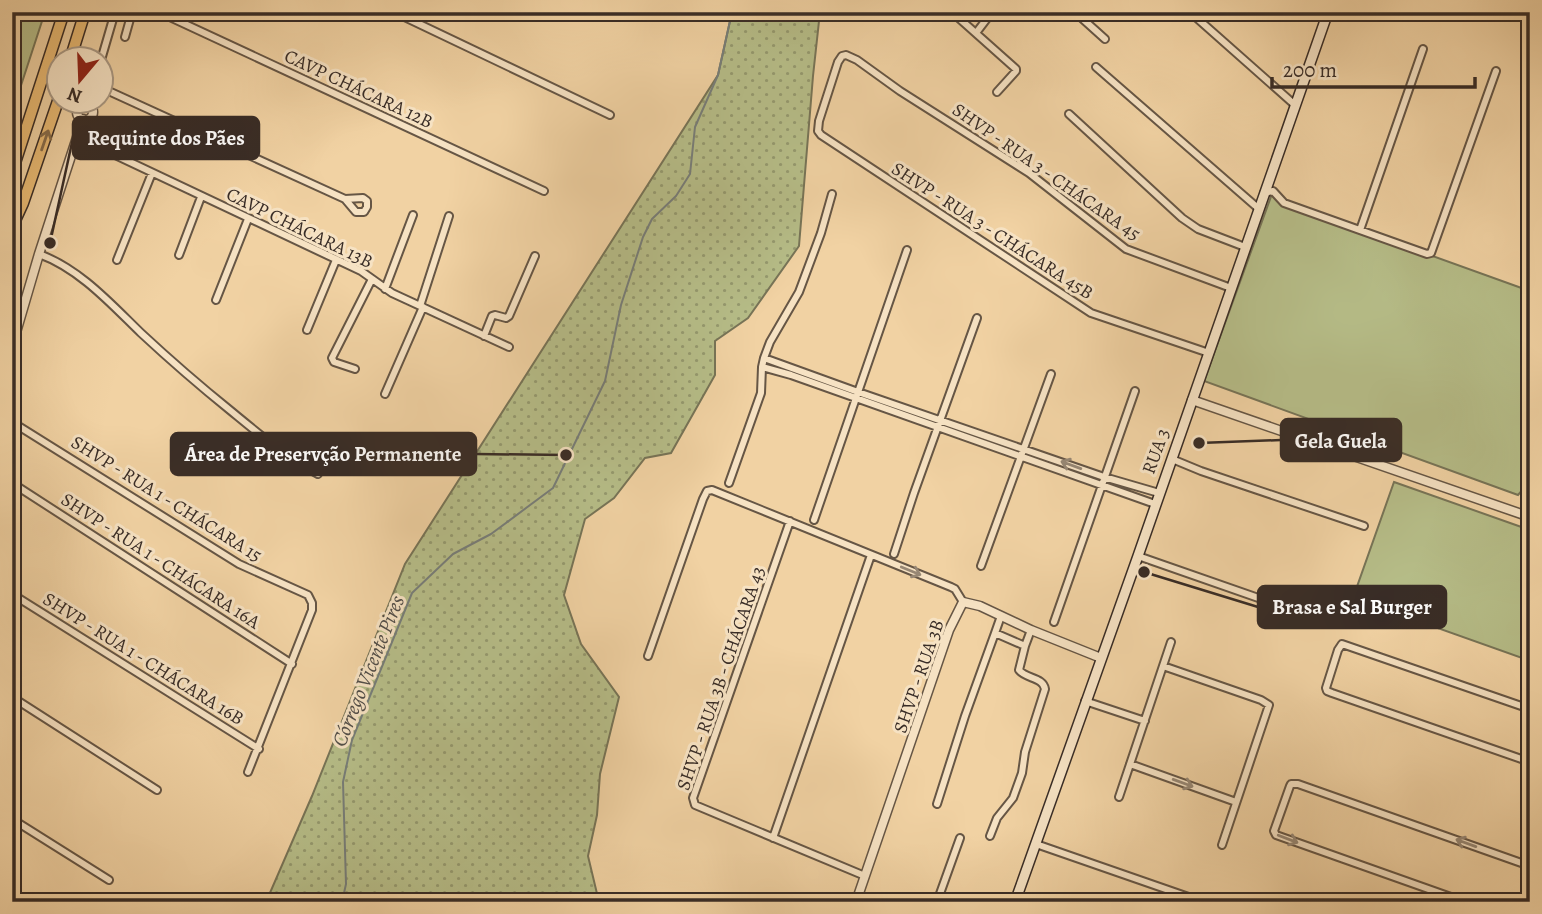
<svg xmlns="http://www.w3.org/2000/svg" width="1542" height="914" viewBox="0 0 1542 914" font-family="Alegreya,serif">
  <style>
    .green { fill: #b6bd88; stroke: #777457; stroke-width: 2 }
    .park { fill: url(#park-dots); stroke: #777457; stroke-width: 2 }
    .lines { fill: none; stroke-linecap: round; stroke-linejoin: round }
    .stream { stroke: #777e7a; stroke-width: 2 }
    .minor-casing { stroke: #665645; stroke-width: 10 }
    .tertiary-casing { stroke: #665645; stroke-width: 11 }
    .secondary-casing { stroke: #382c26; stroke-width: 12 }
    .primary-casing { stroke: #382c26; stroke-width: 13 }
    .minor { stroke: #f6e2c3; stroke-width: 6 }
    .tertiary { stroke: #f6e2c3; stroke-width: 8 }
    .secondary { stroke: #f6e2c3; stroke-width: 9 }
    .primary { stroke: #e8b972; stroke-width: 10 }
    .oneway { stroke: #876b48 }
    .oneway2 { stroke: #978774 }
    .labels { text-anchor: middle; stroke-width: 6; stroke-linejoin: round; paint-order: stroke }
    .street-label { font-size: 19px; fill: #382c26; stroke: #f6e2c3 }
    .water-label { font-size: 21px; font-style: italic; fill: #524e49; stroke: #f6e2c3 }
    .leader { fill: none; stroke: #382c26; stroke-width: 2.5 }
    .callout-dot { fill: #382c26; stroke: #f6e2c3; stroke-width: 2.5 }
    .callout { fill: #382c26; stroke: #382c26; stroke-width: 2.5 }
    .callout-label { font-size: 21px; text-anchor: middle; font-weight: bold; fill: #fff }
  </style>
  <defs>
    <pattern id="park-dots" width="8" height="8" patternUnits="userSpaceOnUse" patternTransform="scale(1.75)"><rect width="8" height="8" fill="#b6bd88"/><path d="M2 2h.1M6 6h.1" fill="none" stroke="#959a6f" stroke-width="1.8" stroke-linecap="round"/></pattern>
  </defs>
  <rect width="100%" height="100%" fill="#f1d2a3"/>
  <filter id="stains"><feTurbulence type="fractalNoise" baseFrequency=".00286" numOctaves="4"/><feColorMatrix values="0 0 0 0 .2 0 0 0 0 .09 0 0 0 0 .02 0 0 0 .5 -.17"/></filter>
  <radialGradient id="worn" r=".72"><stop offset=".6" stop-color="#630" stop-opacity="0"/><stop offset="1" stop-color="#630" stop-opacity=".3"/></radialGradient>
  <path class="green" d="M12,12H45L12,113Z
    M1273,191L1285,203L1530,291V481L1518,495L1204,381Z
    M1394,482L1530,530V635L1522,658L1353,598Z"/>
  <path class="park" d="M732,12H820L813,76L799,246L748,318L715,341V375L671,453L645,458L614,498L585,519L564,595L581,644L619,697L600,774L597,815L588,856L599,902H266L312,796L405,564L718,75Z"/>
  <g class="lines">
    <path class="stream" d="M342,902L346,884L343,782L352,740L412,593L453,554L491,534L553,488L605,381L621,305L643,237L652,219L676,196L690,174L695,127L718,75L732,12"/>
    <g class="minor-casing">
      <path id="minor" d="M159,12L544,191
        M394,12L610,115
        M952,12L1016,69V71L997,92
        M1075,12L1105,39
        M1190,12L1295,105
        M976,33L992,12
        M125,37L132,12
        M101,60L115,12
        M1096,67L1259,209
        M102,88L345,199L363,198L367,201V207L364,212H356L345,199
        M87,104L88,102
        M1069,114L1182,218L1198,229L1245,247
        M77,137L361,271L392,293L509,347
        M1264,193L1273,191L1284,203L1427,254L1431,253L1496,71
        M1360,230L1423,49
        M39,254C80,269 111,304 141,333C170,360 200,386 231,411C259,434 286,457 318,474
        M179,255L201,197
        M117,260L152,173
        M1529,268L1530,266
        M385,289L413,215
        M216,300L248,219
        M420,306L449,216
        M307,330L336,260
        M484,336L492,316L495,315L506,318L509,316L535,256
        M1209,353L1091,313L821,135L818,131L819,121L838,62L842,56L846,55L857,60L900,91L1029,173L1126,249L1231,288
        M764,358L858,392L1104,477L1159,493
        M762,367L791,375L1155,504
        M355,369L334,362L332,358L372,279
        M385,394L423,307
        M12,422L239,564L308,595L312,603V610L248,772
        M1172,459L1201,471L1364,526
        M12,483L292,664
        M729,483L761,393L762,367L764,358L770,342L799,292L821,233L832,194
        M814,520L907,250
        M790,521L693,798L695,805L865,876
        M894,554L914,493L977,318
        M1138,556L1333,624
        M981,566L1051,374
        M12,594L259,749
        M1054,622L1135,391
        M995,633L1001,616
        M648,656L703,499L707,491L712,490L951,587L955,589L963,602
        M1163,666L1261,700L1269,705L1222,845
        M12,697L157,790
        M1085,701L1145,721
        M1530,709L1342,644L1338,650L1326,688L1327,691L1332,693L1530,762
        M1130,764L1236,802
        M1119,797L1171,642
        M937,804L965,716L995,633L1025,646
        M12,819L109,880
        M990,836L997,818L1013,798L1022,773L1025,752L1045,689C1043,677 1026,679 1019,670L1025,646L1031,630
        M773,838L871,555
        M1036,844L1203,902
        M937,902L960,838
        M1465,902L1276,835L1274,831L1290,786L1291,784H1298L1530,866"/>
    </g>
    <g class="tertiary-casing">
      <path id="tertiary" d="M58,101L77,109
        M77 112a8 8 0 1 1 16 0a8 8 0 1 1-16 0Z
        M12,346L39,254L83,119
        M1192,400L1530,517
        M856,902L949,630L963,602L980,606L1031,630L1101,658"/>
    </g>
    <g class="secondary-casing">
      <path id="secondary" d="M1015,902L1138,556L1328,12"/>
    </g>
    <g class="primary-casing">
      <path id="primary" d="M70,60L85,12
        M12,172L64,12
        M12,227L23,203L60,95"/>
    </g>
    <use href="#minor" class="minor"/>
    <use href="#tertiary" class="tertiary"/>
    <use href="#secondary" class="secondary"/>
    <use href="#primary" class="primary"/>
  </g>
  <defs><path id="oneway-shaft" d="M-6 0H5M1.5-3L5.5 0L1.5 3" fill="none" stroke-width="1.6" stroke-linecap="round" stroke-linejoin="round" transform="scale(1.75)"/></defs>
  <use class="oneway" href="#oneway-shaft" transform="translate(45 140) rotate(-71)"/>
  <g class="oneway2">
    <use href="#oneway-shaft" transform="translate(1071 465) rotate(-160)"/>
    <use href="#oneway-shaft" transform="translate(911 571) rotate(22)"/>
    <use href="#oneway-shaft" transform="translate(1183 783) rotate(20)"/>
    <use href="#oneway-shaft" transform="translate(1288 839) rotate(21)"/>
    <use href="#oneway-shaft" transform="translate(1466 843) rotate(-160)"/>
  </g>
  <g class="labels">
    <g class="street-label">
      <text transform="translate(359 88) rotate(25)" y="7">CAVP CHÁCARA 12B</text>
      <text transform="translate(1047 171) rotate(35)" y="7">SHVP - RUA 3 - CHÁCARA 45</text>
      <text transform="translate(300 227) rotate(26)" y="7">CAVP CHÁCARA 13B</text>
      <text transform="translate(993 230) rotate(33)" y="7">SHVP - RUA 3 - CHÁCARA 45B</text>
      <text transform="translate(1155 451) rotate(-70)" y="7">RUA 3</text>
      <text transform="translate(167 498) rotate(32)" y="7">SHVP - RUA 1 - CHÁCARA 15</text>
      <text transform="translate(161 560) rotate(33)" y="7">SHVP - RUA 1 - CHÁCARA 16A</text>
      <text transform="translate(144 658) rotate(32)" y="7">SHVP - RUA 1 - CHÁCARA 16B</text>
      <text transform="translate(918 676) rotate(-71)" y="7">SHVP - RUA 3B</text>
      <text transform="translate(720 678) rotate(-71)" y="7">SHVP - RUA 3B - CHÁCARA 43</text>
    </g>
    <g class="water-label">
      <text transform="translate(368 671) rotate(-68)" y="7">Córrego Vicente Pires</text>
    </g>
  </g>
  <path class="leader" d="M50 243L73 138M1199 443L1281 440M566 455L476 454M1144 572L1258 607"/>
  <g class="callout-dot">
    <circle cx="50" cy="243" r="7"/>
    <circle cx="1199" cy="443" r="7"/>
    <circle cx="566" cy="455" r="7"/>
    <circle cx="1144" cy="572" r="7"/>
  </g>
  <g class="callout">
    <rect x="73" y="117" width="186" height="42" rx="7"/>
    <rect x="1281" y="419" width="120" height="42" rx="7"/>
    <rect x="171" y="433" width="305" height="42" rx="7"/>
    <rect x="1258" y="586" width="188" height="42" rx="7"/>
  </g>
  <g class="callout-label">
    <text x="166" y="145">Requinte dos Pães</text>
    <text x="1341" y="448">Gela Guela</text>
    <text x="323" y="461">Área de Preservção Permanente</text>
    <text x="1352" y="614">Brasa e Sal Burger</text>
  </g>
  <rect width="1542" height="914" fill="none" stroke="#f1d2a3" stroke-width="42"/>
  <rect x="14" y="14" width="1514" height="886" fill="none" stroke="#382c26" stroke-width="3.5"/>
  <rect x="21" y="21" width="1500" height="872" fill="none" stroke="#382c26" stroke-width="2"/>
  <g transform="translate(80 80) rotate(199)"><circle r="33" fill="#f6e2c3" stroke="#aa9984" stroke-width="2"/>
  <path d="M0-5L12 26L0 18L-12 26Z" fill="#8f2418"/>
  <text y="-10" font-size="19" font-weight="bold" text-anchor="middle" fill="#382c26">N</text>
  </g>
  <path d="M1272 77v10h203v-10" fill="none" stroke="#382c26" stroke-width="3.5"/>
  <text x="1283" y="77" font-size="21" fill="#382c26" stroke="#f6e2c3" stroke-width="5" paint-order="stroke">200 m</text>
  <rect width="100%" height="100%" filter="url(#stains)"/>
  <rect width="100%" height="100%" fill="url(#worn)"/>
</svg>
